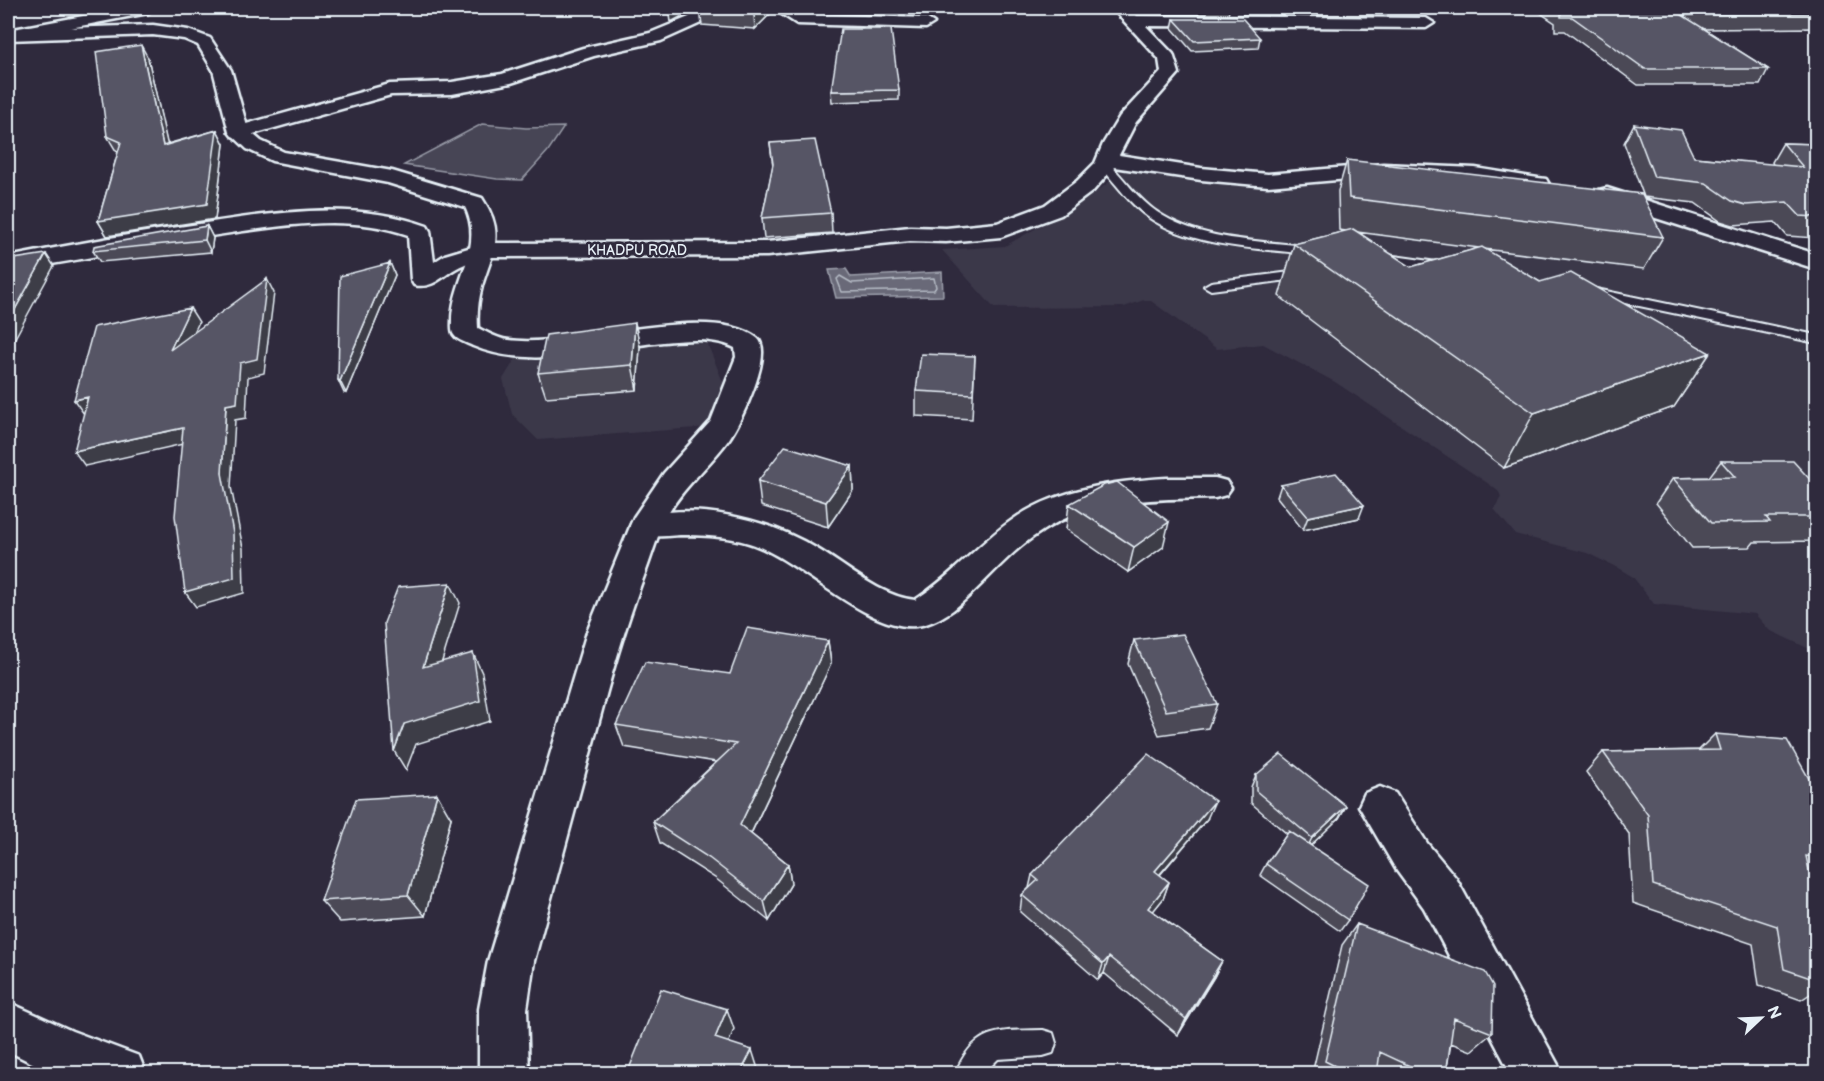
<svg xmlns="http://www.w3.org/2000/svg" width="1824" height="1081" viewBox="0 0 1824 1081" font-family="'Balsamiq Sans',sans-serif">
  <style>
    .built { fill: #3b3749 }
    .green { fill: #464455; stroke: #979aa6; stroke-width: 1.5 }
    .water { fill: #696978; stroke: #9c9fab; stroke-width: 1.5 }
    .lines { fill: none; stroke-linecap: round; stroke-linejoin: round }
    .shore { stroke: #b5bbc5; stroke-width: 1.5 }
    .service-casing { stroke: #e8f1f8; stroke-width: 4 }
    .minor-casing { stroke: #e8f1f8; stroke-width: 5 }
    .tertiary-casing { stroke: #e8f1f8; stroke-width: 5 }
    .service { fill: #2f2a3d; fill-rule: evenodd }
    .minor { fill: #2f2a3d; fill-rule: evenodd }
    .tertiary { fill: #2f2a3d; fill-rule: evenodd }
    .wall { fill: #4b4957; stroke: #e8f1f8; stroke-width: 1.5; fill-rule: evenodd }
    .shaded-wall { fill: #3d3c47; stroke: #e8f1f8; stroke-width: 1.5 }
    .building { fill: #575565; stroke: #e8f1f8; stroke-width: 1.5 }
    .labels { text-anchor: middle; stroke-width: 5; stroke-linejoin: round; paint-order: stroke }
    .far-street-label { font-size: 14px; fill: #e8f1f8; stroke: #2f2a3d }
  </style>
  <rect width="100%" height="100%" fill="#2f2a3d"/>
  <filter id="ink" filterUnits="userSpaceOnUse"><feTurbulence type="fractalNoise" baseFrequency=".0167" numOctaves="2"/><feDisplacementMap in="SourceGraphic" scale="12" xChannelSelector="R" yChannelSelector="G"/><feConvolveMatrix kernelMatrix="1 2 1 2 8 2 1 2 1" color-interpolation-filters="sRGB"/></filter>
  <g filter="url(#ink)">
    <path class="built" d="M1126,169L1262,186L1415,173L1588,197L1816,272V652L1769,630L1755,614L1654,604L1633,577L1618,568L1587,553L1515,534L1494,509L1501,497L1499,492L1489,484L1335,382L1263,344L1217,349L1151,301L1144,300L1124,307L994,308L942,250L1005,246L1087,199Z
      M706,340L727,392L709,427L538,440L512,414L503,379L517,356L578,348Z"/>
    <path class="green" d="M482,124L526,128L564,127L548,151L522,180L497,179L404,165Z"/>
    <path class="water" d="M846,269L851,277L942,272L943,296L836,298L829,270Z"/>
    <g class="lines">
      <path class="shore" d="M840,276L852,283L934,278L936,287L934,290L842,292L837,279Z"/>
      <g class="service-casing">
        <path id="service" d="M1101,163H1109C1124,179 1138,199 1157,212C1201,242 1266,241 1317,247L1323,251L1317,255C1263,248 1195,249 1148,217C1130,204 1116,184 1101,167Z
          M1380,254L1444,263L1451,267L1444,271L1375,261L1373,258Z
          M1306,270L1311,271V277L1211,290L1204,286L1211,282Z
          M1587,287L1816,335V343L1582,294L1580,291Z
          M1043,1030L1053,1033L1056,1043L1053,1053L1043,1056L998,1059L983,1074H955C975,1027 998,1031 1043,1030Z"/>
      </g>
      <g class="minor-casing">
        <path id="minor" d="M126,8H156L148,13L8,40V30Z
          M701,8H718L701,23L661,41L594,56L511,83L452,94L391,95L239,138L232,136L229,132L232,128L390,84L452,82L502,74L583,48L650,33L689,17Z
          M782,8H798L797,12L801,14L926,18L934,23L926,28L797,24L780,13Z
          M1112,8H1128L1137,16L1426,18L1434,23L1426,28L1146,26L1173,54L1179,73L1136,122L1119,155L1201,168L1268,174L1383,164L1475,168L1538,178L1546,179L1549,184L1546,189L1538,190L1475,180L1383,176L1268,186L1201,180L1114,167L1093,191L1061,215L1001,237L946,242L910,241L767,256L487,257C479,260 470,261 463,265C445,272 435,290 414,285L411,280L408,235C353,215 293,224 237,232C160,243 84,260 8,271V257C74,244 140,232 206,223C281,212 354,200 427,226L430,231L434,262L445,255L485,243L767,242L910,227L946,228L997,223L1045,205L1077,181L1095,163L1103,144L1120,116L1161,72L1159,59Z
          M1607,188L1816,254V269L1599,200L1596,195L1599,190Z
          M1167,478H1215L1226,481L1231,488L1226,495L1215,498C1157,499 1093,498 1042,531C1009,551 984,585 953,610C943,617 929,625 916,626C866,631 798,558 749,543C727,536 703,535 680,535C664,536 650,538 634,534L630,526L634,518C694,501 767,518 819,550C849,568 880,596 915,600C953,576 981,540 1018,516C1061,488 1117,481 1167,478Z
          M1380,787L1395,793L1427,843L1456,878L1563,1074H1511L1424,908L1397,871L1359,806L1365,793Z
          M8,1002L72,1031L139,1056L146,1074H54L8,1051Z"/>
      </g>
      <g class="tertiary-casing">
        <path id="tertiary" d="M153,25L188,30L210,38L231,70L248,130L261,141L284,152L392,171L482,198C506,234 493,250 482,286C478,301 477,314 478,328C488,333 498,339 509,340C571,349 709,301 757,338C775,352 740,424 729,439C709,467 682,487 666,518C658,533 653,552 647,568C629,615 615,661 602,710C579,794 557,877 534,961L527,1009L529,1074H479V1009L488,961L587,632L634,517L664,473L711,421L736,357L735,348C713,337 687,340 663,342C603,348 532,371 473,346C467,343 457,340 454,335C451,331 452,326 452,321C452,280 485,248 465,207L388,183L272,161L247,149L229,132L213,70L198,45L184,39L153,35L8,40V30Z"/>
      </g>
      <use href="#service" class="service"/>
      <use href="#minor" class="minor"/>
      <use href="#tertiary" class="tertiary"/>
    </g>
    <path class="wall" d="M703,8H778L775,9L755,29L702,25L700,10Z
      M1153,8H1230L1228,14H1159Z
      M1533,8H1816V29L1813,28L1704,29L1768,69L1760,85H1638L1565,31H1555V23Z
      M1174,19L1260,38L1258,48L1192,51L1172,28Z
      M148,58L167,144L217,130L224,144L215,219L107,236L98,221L118,152L116,151L107,136Z
      M899,90V100L832,102L831,91Z
      M1634,124L1694,157L1773,165L1772,162L1783,143L1816,144V238L1787,236L1775,222L1733,225L1720,221L1695,203L1644,197L1624,143Z
      M770,143L831,213L832,233L764,238L762,218L773,166Z
      M1347,160L1663,237L1644,269L1484,249L1540,282L1710,353L1674,407L1504,468L1279,296L1294,244L1346,231L1339,230L1338,191ZM1357,232L1479,248L1411,267Z
      M207,226L213,238L211,252L100,262L93,251Z
      M390,263L395,275L346,393H344L338,380Z
      M635,323L640,347L637,390L546,397L538,373Z
      M975,356L972,419L916,416V391Z
      M1721,461L1816,486V541L1754,542L1750,547L1692,548L1656,503L1673,478L1709,477Z
      M852,466L853,490L828,527L761,506L758,481Z
      M1281,485L1359,518L1303,530L1277,497Z
      M1069,504L1163,547L1128,572L1066,529Z
      M1134,640L1217,704L1208,728L1159,735L1128,664Z
      M828,641L831,664L751,834L788,864L791,884L769,921L715,878L660,843L653,822L716,762L624,747L616,725L730,674Z
      M1715,734L1816,791V878H1811L1816,902V990L1801,1000L1759,985L1753,944L1633,903L1629,834L1586,772L1603,752L1699,750Z
      M1256,775L1346,806L1339,818L1311,845L1348,920L1340,931L1260,875L1266,864L1287,834L1251,803V787Z
      M451,818L425,916L340,922L321,901Z
      M1207,819L1160,875L1169,882L1163,899L1153,911L1222,961L1214,977L1178,1035L1104,973L1098,980L1020,912L1022,895L1029,888L1032,875Z
      M1357,924L1492,1033L1471,1051L1451,1043L1446,1074H1312L1342,945Z"/>
    <path class="shaded-wall" d="M669,8H697L671,22Z
      M760,8H778L775,9L755,29L754,14Z
      M141,45L148,58L171,160L163,146Z
      M217,130L224,144L215,219L107,236L98,221Z
      M207,226L213,238L211,252L205,240Z
      M46,254L54,266L8,351V322Z
      M390,263L395,275L346,393L340,381Z
      M267,279L274,293L264,373L248,377L246,418L235,420L231,487L243,548L244,593L196,607L185,592L222,473L226,405Z
      M190,308L199,322L178,365L170,350Z
      M635,323L640,347L637,390L632,365Z
      M1710,353L1674,407L1504,468L1534,413Z
      M88,397L84,414L74,400Z
      M183,428L192,442L85,466L74,451Z
      M852,466L853,490L828,527L826,502Z
      M1364,505L1359,518L1303,530L1308,517Z
      M1169,522L1163,547L1128,572L1134,547Z
      M450,583L460,603L434,687L423,667Z
      M828,641L831,664L745,846L740,825Z
      M473,653L482,673L490,721L416,744L406,770L394,751L404,724Z
      M437,794L451,818L425,916L408,895Z
      M1215,801L1207,819L1148,888L1155,871Z
      M1346,806L1339,818L1306,850L1312,838Z
      M788,864L791,884L769,921L764,901Z
      M1169,882L1163,899L1142,925L1148,908Z
      M1109,957L1104,973L1098,980L1103,964Z
      M1222,961L1214,977L1178,1035L1186,1019Z
      M727,1009L734,1029L723,1057L715,1038Z
      M752,1050L758,1069L755,1074H740Z"/>
    <path class="building" d="M703,8H760L754,14L700,10Z
      M1558,8H1816V13L1682,15L1768,69H1645L1572,17H1561V9Z
      M1174,19H1243L1260,38L1194,41Z
      M841,29H891L899,90L831,91Z
      M141,45L163,146L217,130L207,204L98,221L121,142L107,136L96,52Z
      M1634,124L1681,130L1694,157L1803,167L1783,143L1816,144V217L1800,216L1787,202L1746,205L1732,201L1706,183L1654,177Z
      M815,140L831,213L762,218L773,164L770,143Z
      M1347,160L1642,194L1663,237L1349,198Z
      M207,226L205,240L93,251L94,246Z
      M1353,229L1411,267L1482,247L1540,282L1571,273L1710,353L1534,413L1294,244Z
      M46,254L8,322V260Z
      M390,263L340,381L338,380L340,276Z
      M267,279L257,359L240,363L237,403L226,405L222,473L233,533L234,578L185,592L175,516L183,428L74,451L88,397L74,400L94,327L190,308L170,350Z
      M635,323L632,365L538,373L546,335Z
      M921,354L975,356L973,394L916,391Z
      M785,446L852,466L826,502L758,481Z
      M1721,461H1793L1816,486V517H1766L1770,522L1711,523L1673,478L1735,477Z
      M1336,473L1364,505L1308,517L1281,485Z
      M1117,482L1169,522L1134,547L1069,504L1104,485Z
      M450,583L423,667L473,653L480,701L404,724L394,751L384,623L398,587Z
      M747,628L828,641L740,825L788,864L764,901L709,858L653,822L736,744L616,725L645,662L730,674Z
      M1183,634L1217,704L1166,711L1134,640Z
      M1715,734L1787,740L1816,791V857L1806,856L1816,902V980L1784,969L1777,926L1653,885L1648,815L1603,752L1720,750Z
      M1148,754L1215,801L1155,871L1169,882L1148,908L1222,961L1186,1019L1109,957L1103,964L1022,895L1038,880L1032,875Z
      M1281,754L1346,806L1312,838L1256,791V775Z
      M437,794L408,895L321,901L356,799Z
      M1289,831L1369,884L1348,920L1266,864Z
      M1357,924L1485,972L1493,986L1492,1033L1454,1018L1446,1074H1427L1380,1052L1377,1074H1351L1325,1061Z
      M661,989L727,1009L715,1038L752,1050L740,1074H627Z"/>
  </g>
  <g class="labels">
    <g class="far-street-label">
      <text x="637" y="255">KHADPU ROAD</text>
    </g>
  </g>
  <rect width="1824" height="1081" fill="none" stroke="#2f2a3d" stroke-width="30"/>
  <rect x="15" y="15" width="1794" height="1051" fill="none" stroke="#e8f1f8" stroke-width="2" filter="url(#ink)"/>
  <g transform="translate(1761 1018) rotate(67)" stroke="#2f2a3d" stroke-width="4.5" paint-order="stroke">
  <path d="M0-4.5L10 22L0 15L-10 22Z" fill="#e8f1f8"/>
  <text y="-9" font-size="16" font-weight="bold" text-anchor="middle" fill="#e8f1f8">N</text>
  </g>
</svg>
